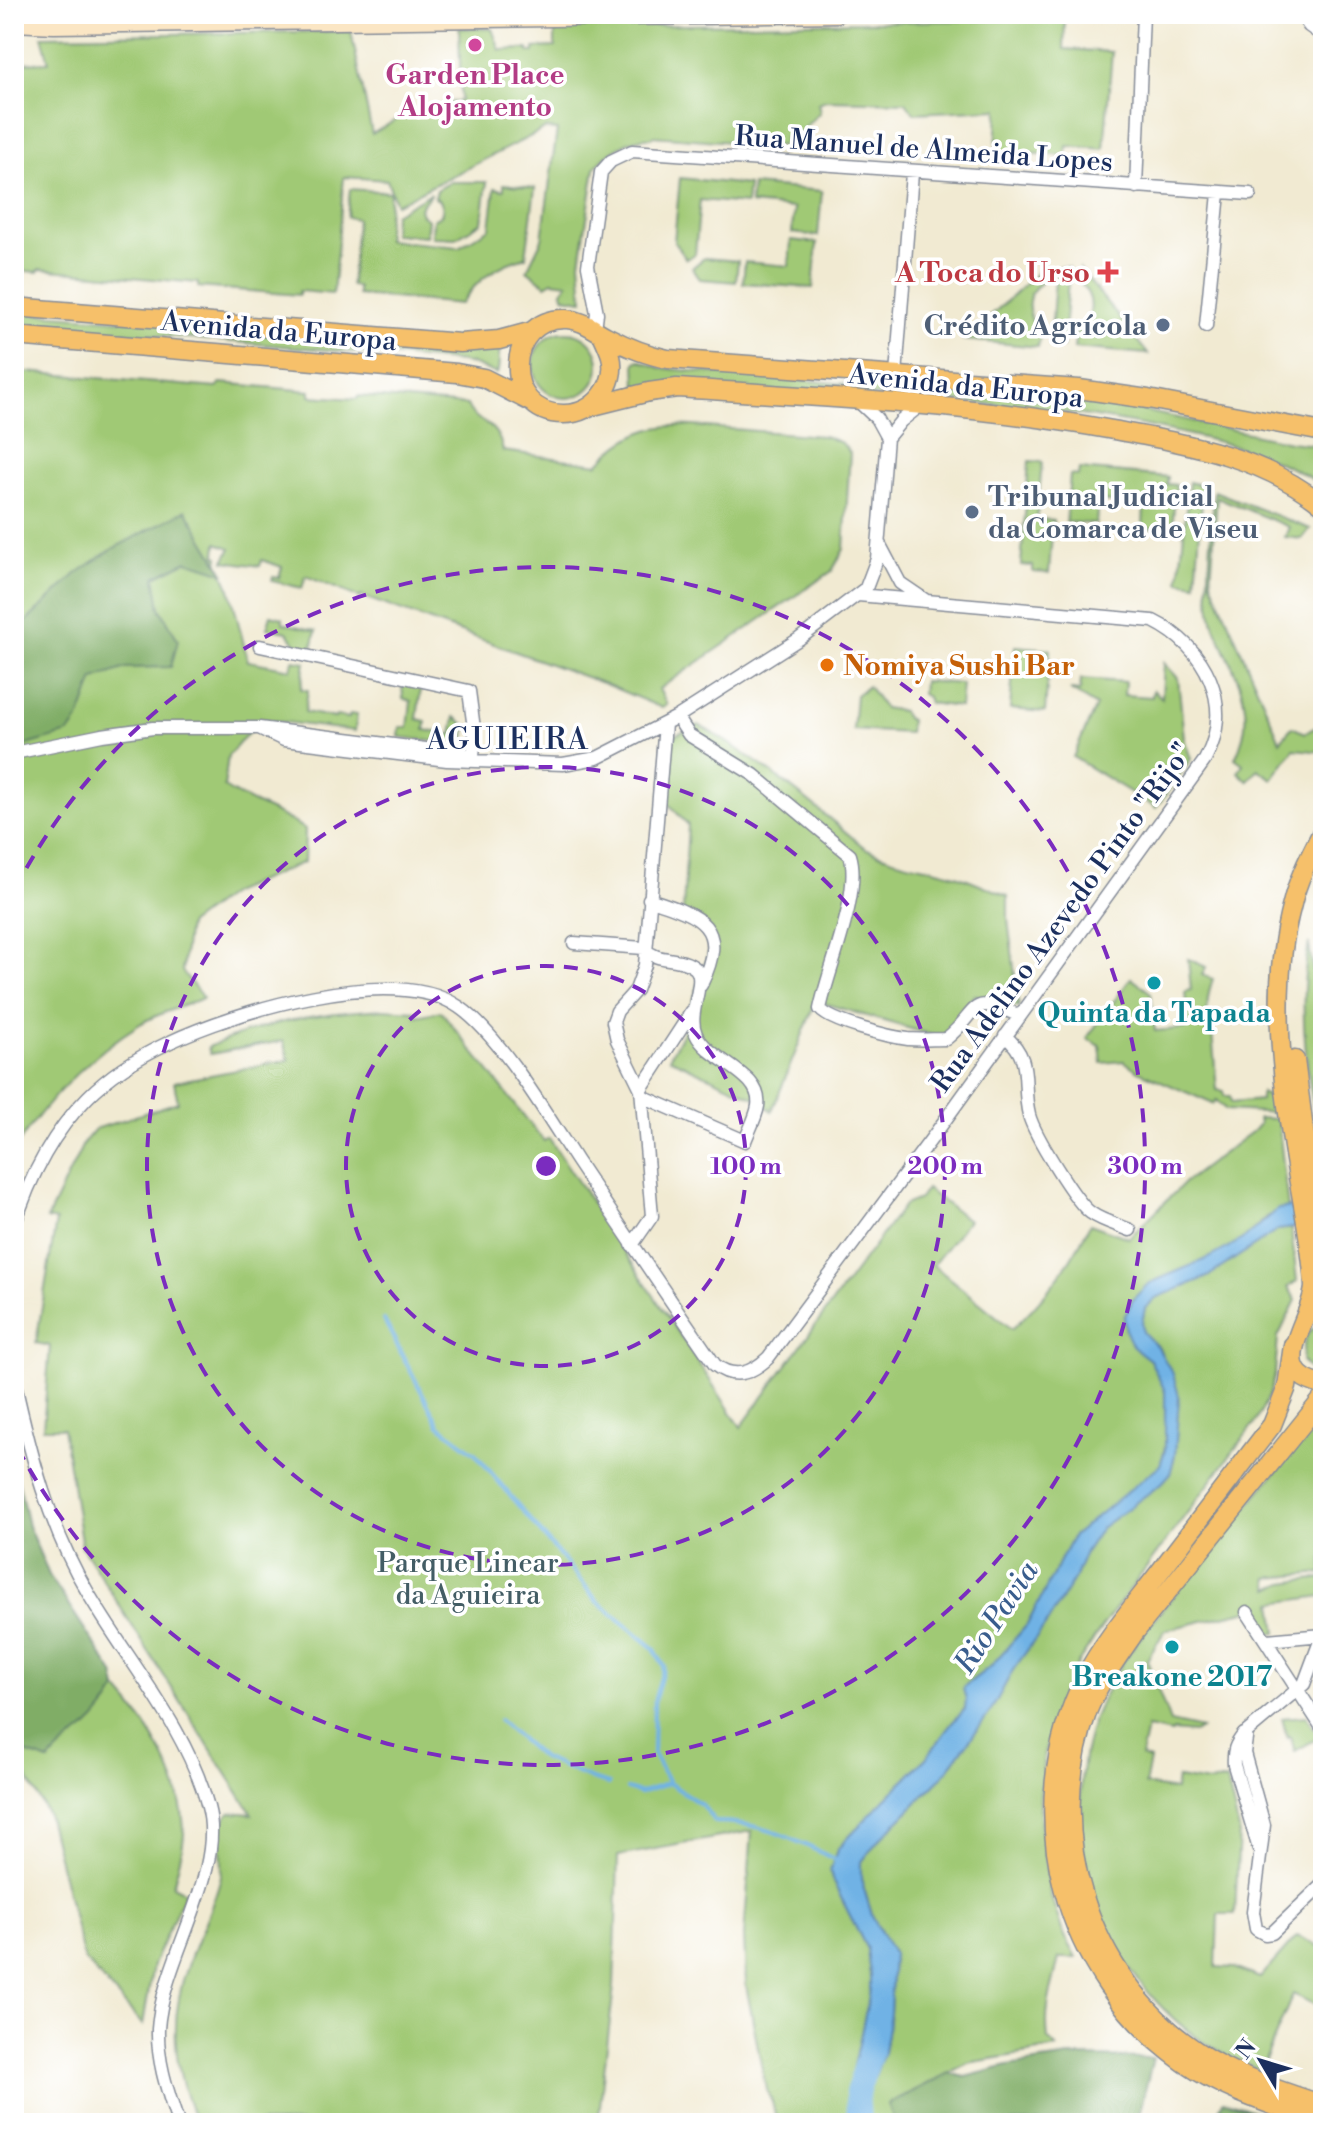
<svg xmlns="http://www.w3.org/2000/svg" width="1337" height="2137" viewBox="0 0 1337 2137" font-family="'Libre Bodoni',serif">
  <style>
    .green { fill: #a0c975; stroke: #5e7c6a; stroke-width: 2 }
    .forest { fill: #80ad66; stroke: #4e6e62; stroke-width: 2 }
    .water { fill: #70b2e5; stroke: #4670a2; stroke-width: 2 }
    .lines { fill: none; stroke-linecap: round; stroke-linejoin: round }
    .stream { stroke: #70b2e5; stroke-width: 4 }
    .river { stroke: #70b2e5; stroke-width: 24 }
    .minor-casing { stroke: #868c98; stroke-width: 15 }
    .secondary-casing { stroke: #868c98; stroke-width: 19 }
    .primary-casing { stroke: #868c98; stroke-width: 21 }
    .minor { stroke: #fff; stroke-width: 12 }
    .secondary { stroke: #fbe6c4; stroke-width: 16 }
    .primary { stroke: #f6c06b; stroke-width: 18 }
    .ring { fill: none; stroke: #7b2cbf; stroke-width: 4; stroke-dasharray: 14 10 }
    .hotel-dot { fill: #d1479c; stroke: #fff; stroke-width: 3 }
    .health-dot { fill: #e0444e; stroke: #fff; stroke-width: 3 }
    .service-dot { fill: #5c6f8a; stroke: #fff; stroke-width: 3 }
    .food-dot { fill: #e8710a; stroke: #fff; stroke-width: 3 }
    .culture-dot { fill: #0f9aa8; stroke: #fff; stroke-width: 3 }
    .labels { text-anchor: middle; stroke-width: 7; stroke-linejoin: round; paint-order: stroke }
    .hotel-label { font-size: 28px; font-weight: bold; fill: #b23c85; stroke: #fff }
    .street-label { font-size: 28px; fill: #1b2f5e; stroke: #fff }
    .health-label { font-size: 28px; font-weight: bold; fill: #be3a42; stroke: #fff; text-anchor: end }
    .service-label { font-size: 28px; font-weight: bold; fill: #4e5e75; stroke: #fff; text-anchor: end }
    .food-label { font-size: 28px; font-weight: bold; fill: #c56008; stroke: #fff; text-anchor: start }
    .culture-label { font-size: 28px; font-weight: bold; fill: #0d838f; stroke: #fff }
    .park-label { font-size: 28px; fill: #435d65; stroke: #fff }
    .neighbourhood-label { font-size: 30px; letter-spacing: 2px; fill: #1b2f5e; stroke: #fff }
    .water-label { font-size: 30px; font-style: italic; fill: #395d8d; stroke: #fff }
    .centre { fill: #7b2cbf; stroke: #fff; stroke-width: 4 }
    .ring-label { font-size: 24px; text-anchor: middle; font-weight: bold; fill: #7b2cbf; stroke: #fff; stroke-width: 7; stroke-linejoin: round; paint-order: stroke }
  </style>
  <rect width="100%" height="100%" fill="#fff"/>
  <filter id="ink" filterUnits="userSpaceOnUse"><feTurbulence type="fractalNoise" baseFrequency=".0125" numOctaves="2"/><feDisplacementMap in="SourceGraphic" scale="16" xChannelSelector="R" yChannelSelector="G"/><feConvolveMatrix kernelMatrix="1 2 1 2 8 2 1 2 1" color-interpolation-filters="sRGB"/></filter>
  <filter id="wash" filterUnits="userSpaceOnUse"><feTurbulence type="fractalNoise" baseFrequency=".006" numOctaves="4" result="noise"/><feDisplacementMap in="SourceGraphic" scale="32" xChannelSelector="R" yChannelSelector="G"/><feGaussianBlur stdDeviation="1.8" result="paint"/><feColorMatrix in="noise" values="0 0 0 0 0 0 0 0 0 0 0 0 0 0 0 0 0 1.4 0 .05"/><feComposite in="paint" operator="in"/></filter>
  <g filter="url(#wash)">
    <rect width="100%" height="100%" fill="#f1ead2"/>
    <path class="green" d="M1065,19L1064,49L1112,52L1104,149L1067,146L1066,156L996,151L998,109L914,113L906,102L826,100L818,103L820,112L795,137H785L784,146L653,136L652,138C632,136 606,152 595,168L580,262L583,300L565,297L562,291L568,283L553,281L546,285L527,270L542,239L557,130L545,129L396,204L387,180L344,177L333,294L299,291V295L198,287V283L39,269L38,272L14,270V63L49,62L42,36L351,31L372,134L406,114L461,100L459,28L492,29L500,50L528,49L529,52H534V48L555,47V27Z
      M680,178L748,185L746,204L700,200L695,254L686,259L674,242Z
      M451,182H487L482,222L456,238L432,237L433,220L441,215C444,208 443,201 435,198L437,190Z
      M504,184L535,188L526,257C499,264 476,280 461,304L358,295V287L351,286L357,219L347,217L350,189L390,192L386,240L459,247L490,228L495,188L504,190Z
      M752,185L822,191L818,236L792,233L794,208L750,204Z
      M431,193L420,208L422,215L428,220L426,236L393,234L394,214Z
      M791,240L817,243L813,288L743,283L745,262L789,266Z
      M704,258L738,261L736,282L700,279L692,268Z
      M1045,266L1044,281C1024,292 1024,316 1041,331L1038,347L964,340Z
      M1056,267H1069L1063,347L1050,346Z
      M1080,269L1148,354L1074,348L1076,333C1093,318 1097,299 1079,282Z
      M14,312L500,348C498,356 500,367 497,374L469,363L444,360L14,323Z
      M533 365a33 33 0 1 1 66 0a33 33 0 1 1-66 0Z
      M639,360L660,368L700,372L1121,406L1290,442L1323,446V486C1270,451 1212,439 1152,427C982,393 808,395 636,386L635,363Z
      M14,371L217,388L221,383L310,391V396L357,399L358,396L467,405C475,426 497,418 503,451L598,464C641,418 673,424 730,429C762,431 793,434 824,436L842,443L850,453L844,549L832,571L659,689L667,705L662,708L605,684L361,596L360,598L306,576L302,588L272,581L273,577L279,578L282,567L262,560L260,566L224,561L231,548L217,543L216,555L219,556L218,563L230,589L248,661L291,669L293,660L305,662L301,689L308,690L305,712L335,718L336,716L349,718L350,714L357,715L355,731L260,719L228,756L224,787C250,804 280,811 305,830L304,862L231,893L188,925L182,971L203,998C182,1007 158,1013 140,1024C88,1056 47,1100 14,1150Z
      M1029,461L1042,462L1037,519L1053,520L1049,573L1033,572V566L1021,565Z
      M1079,469L1168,477L1167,484L1176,485L1172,530L1143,528L1144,505L1098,501L1096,524L1066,522L1070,475L1078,476Z
      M1189,482L1203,486L1196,584L1179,581Z
      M1214,491L1310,529L1302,539L1285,537L1289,527L1217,497L1211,581L1280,741L1292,727L1305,733L1318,726L1323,728V752L1294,749L1272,779L1258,769L1248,781L1238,772L1243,764L1235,758C1261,708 1233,672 1215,627C1211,615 1210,602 1208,590Z
      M271,615L283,618V623L316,631L312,648L296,644L287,632L267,628Z
      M1015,646L1050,649L1045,712L1010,709Z
      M1164,663L1178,678L1184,738L1191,759L1156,808L1073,757L1096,706L1070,690L1080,691L1081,679L1125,682L1124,695L1152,697L1153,690L1162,698Z
      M923,681L962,684L960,707L929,703L927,697L922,694Z
      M402,683L421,687L417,719L426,721L425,730L452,735L455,717L466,725L465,739L455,744L399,737L400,727L408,728L411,701L403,699Z
      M868,686L884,708L902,711L906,718L910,720L909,733L853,730L856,695Z
      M699,725C760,760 812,804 865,848C894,862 920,865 949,873C969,878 988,888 1008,896V920L1019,1007L975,995L942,1038L816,1001L772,1111L758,1099L669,1058L683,1032L712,942L683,911L688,825L667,802L666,782L670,737Z
      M1309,943L1323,1045V1165C1311,1095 1295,1017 1309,943Z
      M1188,959L1206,967L1202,975L1213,979C1206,997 1207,1013 1208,1032H1212L1217,1090L1224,1091V1096H1230L1231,1103L1261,1100V1092L1265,1095L1272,1094L1276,1097L1277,1113L1226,1110L1216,1100L1213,1104L1138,1071L1124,1061L1102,1063L1100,1046L1087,1038L1131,978L1151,993L1155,1031L1188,1028L1185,992L1191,990Z
      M383,1009L415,1011L416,1016L441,1011L544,1141L549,1138L741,1427L904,1205L919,1199L926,1189L968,1220L933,1265L1012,1329C1045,1298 1071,1264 1090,1224L1129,1238L1185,1182L1253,1131L1259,1124L1258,1118L1278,1119L1288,1208C1269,1210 1260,1225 1246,1236C1218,1259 1180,1268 1148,1284L1133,1347C1138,1351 1145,1354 1149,1359C1173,1384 1170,1435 1160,1466L1073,1536L1027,1625L991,1666L966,1685L964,1689L967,1704L962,1713L951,1724L927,1757L848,1837L837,1850L830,1871L833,1882L867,1949L870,1976V1991L852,2080L884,2052L890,2014L893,1953L873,1918L861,1879V1863L876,1843L943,1776L991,1711L1013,1670L1047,1623L1074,1579L1085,1552L1101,1528L1161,1484L1170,1474L1175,1455L1179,1396L1159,1348L1143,1333L1142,1322L1145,1308L1158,1297L1207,1277L1278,1230L1291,1228L1297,1281L1288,1287L1296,1300L1278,1337L1275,1373L1269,1396L1256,1421L1101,1628L1078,1663L1060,1702L1044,1753L1040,1799L1041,1834L1050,1893L1064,1936L1076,1958H1059C1052,1989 1044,2007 1048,2039L1057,2048L968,2063L889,2104L895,2123H777L772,2102L766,2090L746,1985L744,1936L752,1831L618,1856L614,1986L598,2123H196C173,2069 168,2018 189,1962C199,1933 214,1906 221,1876C226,1855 211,1829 230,1812L252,1814L82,1547L63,1428H43L50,1346L36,1343L56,1221L47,1219L84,1142L95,1129L178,1102L174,1082L289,1060L283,1041L210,1054L208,1047C268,1021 318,1013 383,1009Z
      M1323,1325V1376L1314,1374L1302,1361C1304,1343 1303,1329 1323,1325Z
      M1317,1424L1323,1506V1573L1268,1578L1270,1589L1284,1583L1323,1578V1596L1273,1603L1277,1633L1267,1634L1253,1609L1165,1630L1147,1660L1170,1722L1201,1729L1194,1733L1173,1731L1172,1733L1147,1728L1141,1757L1150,1760L1145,1785L1175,1790L1177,1778L1209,1783L1227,1780L1239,1831L1235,1914H1218L1216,1967L1234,1968L1260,1978L1297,1936L1323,1948V2008L1293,1994L1261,2070C1196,2047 1156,2009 1119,1953C1078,1891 1069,1787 1094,1718C1113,1666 1154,1620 1188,1578C1231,1526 1273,1474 1317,1424Z
      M117,1689C152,1728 182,1778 184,1832C184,1849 177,1869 173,1886L185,1892L153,1965L143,2025L84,1959L47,1813L14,1754V1749L49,1761L65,1742L89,1726Z
      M1306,1716L1320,1737L1295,1751L1290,1736L1287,1737L1282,1718Z"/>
    <path class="forest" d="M186,510L224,573L187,561L155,577L160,608L178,640L171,667L126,668L94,679L80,717L69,733L14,749V633L77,573L112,549Z
      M14,1461L28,1526L49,1575L114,1674L117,1689C109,1702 101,1716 89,1726C72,1740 64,1743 49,1761L14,1749Z
      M1069,2057L1153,2058L1137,2123H895L888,2104L949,2073L965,2077L1008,2066Z
      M1223,2101L1291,2123H1212Z"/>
    <path class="water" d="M1323,1202V1224L1278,1230L1207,1277L1158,1297L1145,1308L1142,1322L1143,1332L1158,1348L1173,1374L1179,1396L1175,1455L1170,1474L1161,1484L1101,1528L1085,1552L1074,1579L1047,1623L1013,1670L991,1711L943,1776L876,1843L861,1863V1879L873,1918L893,1953L890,2014L884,2052L874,2078L851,2081L870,1991V1975L867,1949L833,1882L830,1871L837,1850L848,1837L927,1757L951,1724L965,1709L966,1699L963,1689L966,1685L991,1666L1027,1625L1073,1536L1160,1465L1165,1450V1391L1150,1360L1133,1347L1126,1332L1124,1318L1133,1299L1148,1284L1211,1257L1246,1237L1278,1209Z"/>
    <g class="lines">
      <path class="stream" d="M384,1320L439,1425L475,1453L598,1602L654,1648L664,1666L654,1702L653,1754L669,1783L702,1805L715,1822C764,1822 795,1840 838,1861
        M499,1720L542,1758L591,1779L609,1784
        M627,1789L640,1793L669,1783"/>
      <path class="river" d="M859,2123L857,2093L871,2052"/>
    </g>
  </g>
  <g filter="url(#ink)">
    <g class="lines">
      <g class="minor-casing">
        <path id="minor" d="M1301,14L1309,26L1323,36
          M1136,187L1143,14
          M1206,326L1219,193
          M595,329L597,313L588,266L601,172L611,161L632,151L1250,194
          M896,375L912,173
          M858,401L876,418L887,438L901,421L921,405
          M880,545L900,583L925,600
          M260,646L469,691L475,736L473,756
          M677,717L689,735L754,775L850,855C862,892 828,969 820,1009C830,1022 890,1037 908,1039C921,1040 933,1039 946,1039C981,1011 966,992 1020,1016
          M259,728L284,740L447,760L563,764L597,758L677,717L799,639L866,588L877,559L887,438
          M14,753L102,735L153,728H259L465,754
          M649,899C700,916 730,925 701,985
          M574,943L644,948
          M1005,1036C1034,1060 1021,1083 1029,1115C1034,1134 1076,1203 1091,1213C1102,1221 1118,1225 1130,1230
          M641,1089L692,1011
          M642,1096L745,1141C749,1130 756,1118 758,1106C763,1073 708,1061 696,1034C686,1013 708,980 695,968C680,955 657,964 644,948
          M14,1227C29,1178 51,1134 88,1097C111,1074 138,1057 168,1043C233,1012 394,962 459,1007C500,1035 548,1117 576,1160C622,1229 668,1297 715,1365C734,1380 752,1373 768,1358L935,1134L1205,760C1235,705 1206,647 1153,621L858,595
          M632,1245L652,1216L641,1089L617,1040L613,1022L617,1011L636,990L645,965L665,724
          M14,1380C30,1452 49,1527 87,1591C127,1661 187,1727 208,1807C226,1872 162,1960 158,2029C157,2062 168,2092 178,2123
          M1247,1612L1323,1729
          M1322,1636L1304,1684L1247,1732L1244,1753L1264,1825L1253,1912L1256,1929L1265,1934L1272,1933L1323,1884
          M1267,1640L1323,1635
          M1244,1734C1235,1745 1233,1751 1234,1765L1259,1849"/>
      </g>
      <g class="secondary-casing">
        <path id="secondary" d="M14,23L54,25L838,14"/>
      </g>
      <g class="primary-casing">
        <path id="primary" d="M14,307L460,343L499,340L533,331
          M602,334C605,341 609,349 611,356C618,385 594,414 564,414C501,415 503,316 567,319C582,320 593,329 606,336C625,346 646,355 668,359L1079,389L1148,399L1323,432
          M14,336L457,373L484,378L531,402
          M593,406L649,392L677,388C822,397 970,404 1113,430C1189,444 1262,456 1323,505
          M1323,830C1311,854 1298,878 1292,904C1269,988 1282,1081 1296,1166C1303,1206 1312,1247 1314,1287C1312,1320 1263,1373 1323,1385
          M1295,1060L1304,1130L1323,1239
          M1293,1345L1287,1387L1272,1425C1234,1475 1196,1524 1158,1574C1133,1607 1104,1640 1085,1677C1017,1811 1062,1978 1185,2063C1227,2092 1276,2106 1323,2123
          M1323,1398L1135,1632C1118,1657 1099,1682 1088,1710C1043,1833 1088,1976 1195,2050C1234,2077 1279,2090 1323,2105"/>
      </g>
      <use href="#minor" class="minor"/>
      <use href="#secondary" class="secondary"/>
      <use href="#primary" class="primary"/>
    </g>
  </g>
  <g class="ring">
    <circle cx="546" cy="1166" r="200"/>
    <circle cx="546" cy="1166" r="399"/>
    <path d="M15 889A599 599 0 1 1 15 1443"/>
  </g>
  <circle class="hotel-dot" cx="475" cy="45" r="8"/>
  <path class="health-dot" d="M1104 260h8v8h8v8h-8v8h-8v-8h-8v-8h8z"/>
  <g class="service-dot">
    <circle cx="1163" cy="325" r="8"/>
    <circle cx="972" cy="512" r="8"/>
  </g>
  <circle class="food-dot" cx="827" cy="665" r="8"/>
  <g class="culture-dot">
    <circle cx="1154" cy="983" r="8"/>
    <circle cx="1172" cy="1647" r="8"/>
  </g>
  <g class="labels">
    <g class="hotel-label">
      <text x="475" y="84">Garden Place<tspan x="475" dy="32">Alojamento</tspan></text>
    </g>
    <g class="street-label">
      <text transform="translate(924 148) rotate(4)" y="10">Rua Manuel de Almeida Lopes</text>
      <text transform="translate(279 330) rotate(5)" y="10">Avenida da Europa</text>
      <text transform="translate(966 385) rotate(6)" y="10">Avenida da Europa</text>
      <text transform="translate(1061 917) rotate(-54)" y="10">Rua Adelino Azevedo Pinto "Rijo"</text>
    </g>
    <g class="health-label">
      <text x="1090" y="282">A Toca do Urso</text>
    </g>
    <g class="service-label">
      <text x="1147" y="335">Crédito Agrícola</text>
      <text x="988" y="506" text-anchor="start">Tribunal Judicial<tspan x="988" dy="32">da Comarca de Viseu</tspan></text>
    </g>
    <g class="food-label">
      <text x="843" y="675">Nomiya Sushi Bar</text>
    </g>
    <g class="culture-label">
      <text x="1154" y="1022">Quinta da Tapada</text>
      <text x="1172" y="1686">Breakone 2017</text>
    </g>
    <g class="park-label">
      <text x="468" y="1572">Parque Linear<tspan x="468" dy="32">da Aguieira</tspan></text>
    </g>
    <g class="neighbourhood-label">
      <text x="508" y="749">AGUIEIRA</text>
    </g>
    <g class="water-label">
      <text transform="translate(996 1617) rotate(-57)" y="10">Rio Pavia</text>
    </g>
  </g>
  <circle cx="546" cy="1166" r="12" class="centre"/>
  <g class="ring-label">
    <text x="746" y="1174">100 m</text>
    <text x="945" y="1174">200 m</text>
    <text x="1145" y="1174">300 m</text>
  </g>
  <rect width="1337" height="2137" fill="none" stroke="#fff" stroke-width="48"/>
  <g transform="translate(1261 2061) rotate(308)" stroke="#ffffff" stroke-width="6" paint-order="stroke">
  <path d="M0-6L14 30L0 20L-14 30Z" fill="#1b2f5e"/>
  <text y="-12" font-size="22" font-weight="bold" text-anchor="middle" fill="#1b2f5e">N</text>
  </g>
</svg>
